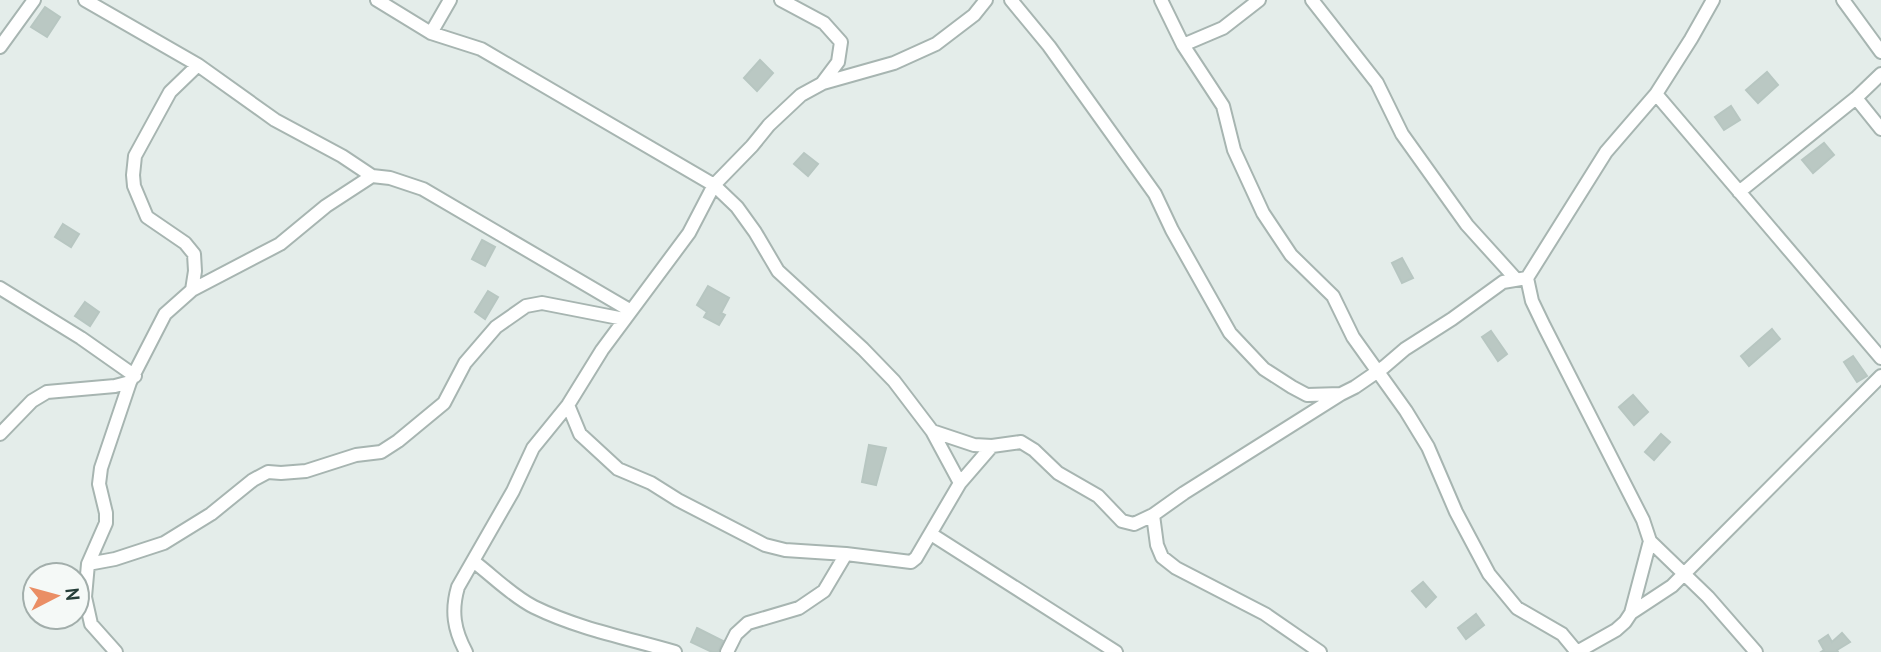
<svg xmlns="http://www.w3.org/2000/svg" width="1881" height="652" viewBox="0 0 1881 652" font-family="'PT Sans',sans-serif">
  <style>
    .building { fill: #bac8c3; stroke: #b7c6c1; stroke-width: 2 }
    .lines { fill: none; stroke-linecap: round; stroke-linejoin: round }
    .street-casing { stroke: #a7b5b1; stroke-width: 16 }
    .street { stroke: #fff; stroke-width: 12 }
  </style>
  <rect width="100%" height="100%" fill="#e4edea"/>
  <path class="building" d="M45,7L60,17L47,37L31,27Z
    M760,60L773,73L757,91L744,78Z
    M1767,72L1778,85L1758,103L1746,90Z
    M1731,106L1740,120L1724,130L1715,117Z
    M1824,143L1834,155L1813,173L1802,160Z
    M804,153L818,164L808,176L794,164Z
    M63,224L79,234L71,247L55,237Z
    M482,240L495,247L485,266L472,259Z
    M1402,258L1413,278L1402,283L1392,263Z
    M708,286L729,298L721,313L725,315L719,325L704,317L707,312L697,305Z
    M488,291L498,297L485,319L475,312Z
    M85,302L99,312L90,326L75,316Z
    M1772,329L1780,339L1749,366L1741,356Z
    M1491,331L1507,354L1498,361L1482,337Z
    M1853,356L1867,376L1857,382L1844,362Z
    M1633,395L1648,412L1634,425L1619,407Z
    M1661,434L1670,442L1654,460L1645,452Z
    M869,445L886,448L876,485L862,482Z
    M1423,582L1436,597L1426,607L1412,591Z
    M1476,614L1484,625L1466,639L1458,628Z
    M697,628L723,641L718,652H712L691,642Z
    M1842,633L1850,642L1837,650L1838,652H1821L1824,650L1819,641L1828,635L1832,642Z"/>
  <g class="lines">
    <g class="street-casing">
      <path id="street" d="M85,0L198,65L275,120L342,156L372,176
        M377,0L431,33L481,49L714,185L737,207L755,232L778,271L863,349L894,381L932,431L974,445L992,446L1021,442L1034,450L1058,473L1098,496L1122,521L1134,524L1153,515L1184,493L1341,394
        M781,0L824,23L841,42L838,62L823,82
        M1011,0L1049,46L1155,194L1172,230L1230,333L1264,369L1292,387L1307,395L1341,394L1355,387L1384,367L1405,349L1452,319L1503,282L1527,278
        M1161,0L1183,45L1223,106L1234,150L1263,213L1291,255L1333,296L1353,337L1406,411L1428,447L1456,512L1489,574L1517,608L1562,634L1577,652
        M1312,0L1377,83L1402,134L1467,225L1515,278
        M1843,0L1881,52
        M431,33L450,0
        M1183,45L1223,28L1259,0
        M0,47L34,0
        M1881,74L1856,98L1881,129
        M1656,94L1881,358
        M1739,192L1856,98
        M0,288L81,338L135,376
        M192,290L195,271L194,254L185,243L147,217L134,186L133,175L135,156L170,92L198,65
        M568,405L580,434L618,469L651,483L678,500L765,545L785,550L846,554
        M932,431L960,483
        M0,434L32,401L47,392L115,386L130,382L165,314L192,290L280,244L326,206L372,176L390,178L423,189L631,311
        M1153,515L1157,545L1162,557L1176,568L1265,614L1320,652
        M931,534L1116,652
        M1650,541L1708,597L1756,652
        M473,561C493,576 512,596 534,607C579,629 627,638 675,652
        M88,564L115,559L164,543L211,514L253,480L268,472L281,473L306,471L356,455L381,452L398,441L444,403L465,363L496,327L526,306L542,303L624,319
        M1631,613L1672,586L1881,376
        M116,652L91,624L85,597L88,564L106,523V513L99,484L101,468L130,382
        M466,652C454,630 451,611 458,587L513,491L533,448L568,405L602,350L689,233L714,185L752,146L769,125L801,95L823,83L894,63L936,44L974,15L986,0
        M727,652L736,634L748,623L799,608L824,591L846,554L911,562L916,558L960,483L992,446
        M1577,652L1616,630L1625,622L1631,613L1650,541L1643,520L1544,326L1532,301L1527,278L1606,152L1656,94L1691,39L1713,0"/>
    </g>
    <use href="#street" class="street"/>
  </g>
  <g transform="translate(56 596) rotate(84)"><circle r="33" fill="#f5f9f7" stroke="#a2aeab" stroke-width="2"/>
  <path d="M0-5L12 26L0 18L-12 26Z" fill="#ea8e65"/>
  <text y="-10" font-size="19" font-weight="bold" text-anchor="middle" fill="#253e38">N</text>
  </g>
</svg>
